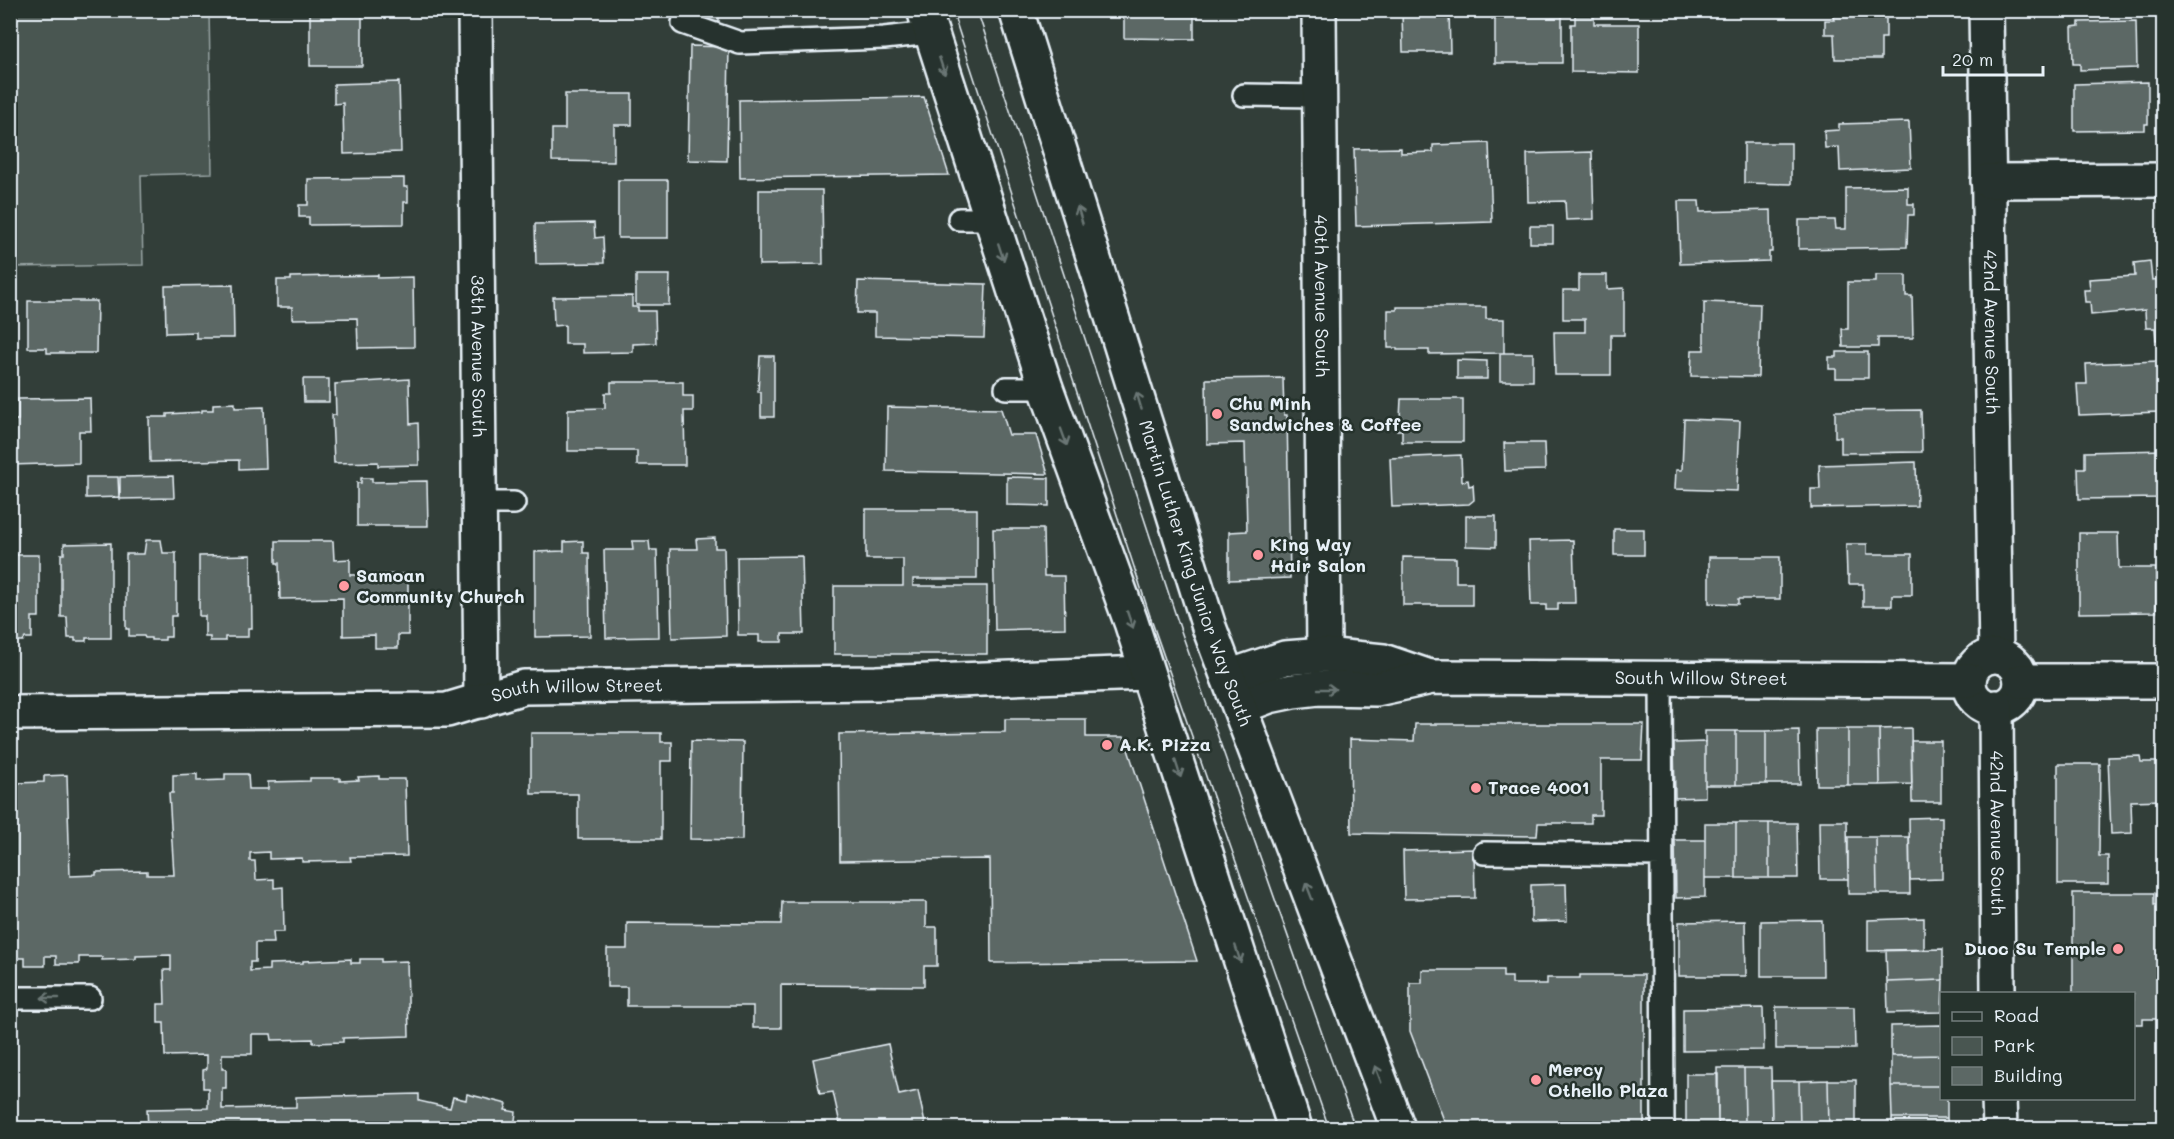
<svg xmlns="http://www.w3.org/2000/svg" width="2174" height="1139" viewBox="0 0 2174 1139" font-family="Mali,sans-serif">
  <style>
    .green { fill: #495651; stroke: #98a4a4; stroke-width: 1.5 }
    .building { fill: #5c6865; stroke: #e8f1f8; stroke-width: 1.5 }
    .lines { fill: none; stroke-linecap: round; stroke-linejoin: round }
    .lane-casing { stroke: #e8f1f8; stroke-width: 26 }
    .street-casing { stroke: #e8f1f8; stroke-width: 38 }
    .secondary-casing { stroke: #e8f1f8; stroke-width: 38 }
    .lane { stroke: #26332d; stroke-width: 21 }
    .street { stroke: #26332d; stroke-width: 33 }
    .secondary { stroke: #26332d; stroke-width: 33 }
    .tram { stroke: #e8f1f8; stroke-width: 1.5 }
    .oneway { stroke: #6a7674 }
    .poi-dot { fill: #ff9aa2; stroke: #26332d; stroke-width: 2 }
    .labels { text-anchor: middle; stroke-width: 5; stroke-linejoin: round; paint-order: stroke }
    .street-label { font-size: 18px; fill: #e8f1f8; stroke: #26332d }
    .poi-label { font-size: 18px; font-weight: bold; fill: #e8f1f8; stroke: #26332d; text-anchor: start }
  </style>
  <rect width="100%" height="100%" fill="#323e39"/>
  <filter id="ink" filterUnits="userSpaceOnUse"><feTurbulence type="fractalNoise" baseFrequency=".0167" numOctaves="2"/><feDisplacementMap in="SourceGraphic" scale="12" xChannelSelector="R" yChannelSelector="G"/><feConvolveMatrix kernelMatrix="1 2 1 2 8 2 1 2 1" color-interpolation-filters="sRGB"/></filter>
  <g filter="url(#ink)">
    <path class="green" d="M10,11H209L212,173L141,175L143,265L11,267Z"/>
    <path class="building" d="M310,10H362V66H310Z
      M696,10H813L719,14V22H697Z
      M1124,10H1194V39L1124,38Z
      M1402,10H1449L1450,52H1403Z
      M1492,10H1552V16H1562V63H1495V19H1492Z
      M1831,10H1876V13H1886V38H1881V59H1835L1834,34H1825V20H1834Z
      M1575,15H1594V24H1639V73L1571,72V24H1575Z
      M2136,21L2137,68L2080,70V64H2073L2072,27L2079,26V22Z
      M690,46L729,47L727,161L688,160Z
      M399,82L401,152L344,154L343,103L334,104V84Z
      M2148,82V124H2145V130L2074,131V84Z
      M565,94H632V125H614V162L552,161V129H565Z
      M924,97L949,175L740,178L739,100Z
      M1909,122L1911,168L1840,171L1839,147L1825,148L1824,131L1839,130V124Z
      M1489,143L1492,222L1356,226L1354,149L1401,148V153L1433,152V145Z
      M1744,143H1791V184L1744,183Z
      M1592,152L1594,219L1566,220L1565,201L1528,202L1527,154Z
      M404,178V187H408V202H404V224L309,225V217H299V205H308V179Z
      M618,180H668V238H618Z
      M1908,187V204H1914V215H1908L1907,247L1799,249V220H1835L1836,229H1846V188Z
      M759,190H822L823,264L759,265Z
      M1678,201H1699L1700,212L1771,210L1772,252H1769V261L1680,264Z
      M594,223L595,238L603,237L604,263L536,264L535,224Z
      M1530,226H1553V243H1530Z
      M2150,261L2152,280L2164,279V339L2156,340L2155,328H2146L2145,310L2091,315L2090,302H2085L2084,290H2090L2089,279L2135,276L2134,263Z
      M378,275V278L413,277L414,347L358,348L357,318L292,319V307H277V280H291V277Z
      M636,275H670L669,305H636Z
      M1579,275H1607V289L1624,288V335H1611V375H1555L1554,332H1585V319H1563V290H1579Z
      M1876,275H1906V296H1912L1913,338H1878V347H1843L1842,329H1848V282H1876Z
      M858,281L986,284L984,338L875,336V313H857Z
      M233,285L234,338H196V332L166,333L165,286Z
      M632,296V307H638V311H655L656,343L633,344V352L583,353V344H565V325L554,326L553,297Z
      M28,301H97L96,353H47V348H28Z
      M1704,302L1760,304L1758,377L1691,376L1692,350H1704Z
      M1397,307H1486V319H1504V353L1429,354V350H1397V348H1388V310H1397Z
      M1837,352H1868V378H1836V369H1829V357H1837Z
      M1500,353H1533V381H1500Z
      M760,356H774V417H761V392H758Z
      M1457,360L1487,361V379H1457Z
      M2158,361L2160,412L2079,415L2077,384H2087L2086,364Z
      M1283,378L1284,415H1287L1290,578L1229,580V532L1247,531L1245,443L1207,444L1206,379Z
      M303,379H329V402H304Z
      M409,379L410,424L418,423L419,465L378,466V462L334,463L332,415H336L335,384Z
      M611,382H683V396H693V411H684L685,465H637V451H568V409L605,408V393H611Z
      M90,398L91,431H79V463L10,465V420H18V399Z
      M1401,399H1463V442H1402V430H1396V419H1400Z
      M235,403V408L264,407L266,468L239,469V460L150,462L149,417H167V414L202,412V410H213V404Z
      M887,407L1001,409L1009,435H1036L1048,474L886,471Z
      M1921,410L1922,452L1841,453V437H1835V411Z
      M1684,419L1740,421L1737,491L1675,489L1676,470H1682Z
      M1504,443H1544L1545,470L1505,471Z
      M2164,450V498L2079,499L2078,468H2085V452Z
      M1461,455L1462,481L1468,480L1469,486L1473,485L1474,500L1469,504L1392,507L1390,458Z
      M1916,462L1917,506L1811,508V489H1820L1819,465Z
      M173,476L174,498L120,499V477Z
      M86,477H118L119,497L86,498Z
      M1007,477L1049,478V506L1007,505Z
      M361,478H372V482L427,481L428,526H357V483H361Z
      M866,509H977V579H913V586H987V654H834V586H903V559H866Z
      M1466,516H1496V547L1466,546Z
      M993,529H1043L1044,576H1064L1065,628L995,630Z
      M1614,529H1644V555H1614Z
      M2079,533H2118L2119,568H2156V612L2079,613Z
      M715,538V548H724L726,636L672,638L670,549H697L696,539Z
      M146,540H161L163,553H176V616H171V637H165V640H151V638H145L144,636H129V629H126V554H144Z
      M1573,540L1575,603H1558V610H1546V605H1531L1529,541Z
      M276,541H333L334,560L350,559V575L408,574V635H398V648H375V635L343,636V598L280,599L279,563H276Z
      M583,541V553H589L590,636L535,637V552L564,551V542Z
      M632,541H649L650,550H657L659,637L606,638L604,550H633Z
      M111,543V638H86V641H75V638H68L67,617H61V554H64V544Z
      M1846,544H1867V554H1912V595H1892V606H1863V584H1849V576H1847Z
      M10,555H39V617H32V638H25L23,641H14L10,638Z
      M251,555L252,628H248V637H225V641H210V637H205V616H199V556Z
      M802,556L804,634H782V642H759V635H738L737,557Z
      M1403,557L1456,558V582H1472V605H1403Z
      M1709,557H1780V599H1738V604L1709,603Z
      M1005,719H1086V737H1124L1197,961L991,963L990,859L840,861L839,734L1005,732Z
      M1415,724H1644L1642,760H1601V815H1591V823H1538L1537,836L1351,833L1350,739L1414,741Z
      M1911,728L1912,784L1880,785L1879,729Z
      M1816,729H1848V785H1817Z
      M1848,729H1879L1880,785H1848Z
      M1799,730L1800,784H1766V731Z
      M1705,731H1736V785H1705Z
      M1736,731H1766V784L1736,785Z
      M531,733H661V742H672V761H661V839H578V794H531Z
      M691,741L743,742L742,840L690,839Z
      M1911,741H1941V802H1912Z
      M1705,742V797L1675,798L1674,743Z
      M2140,756L2141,762H2164V800L2131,801L2132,833L2111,834L2108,757Z
      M2058,764H2100L2099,856H2108V884H2058Z
      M197,774V781L225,780V774H248L249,789H268V782L310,781V778H340V781L359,780L358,777L379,776V779H405L407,856L350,857L351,861L302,862V858L269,859V852L250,853V861H255L256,880L274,879V888L283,887L284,932H273L274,943H255V962H250V971L269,970V964L303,963V961L351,959V963H360V959H381V962L407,961L409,1036L343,1038V1042L313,1043V1039L272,1040L271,1034H252V1054H222V1069H226V1088H222V1109L296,1107V1097L419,1094V1101L450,1108L453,1097L466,1100L467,1094L507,1104L505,1110L516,1112L514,1128H148L147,1109L208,1108V1088H203V1070L207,1069V1055L165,1056L164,1023H158V1004H165L164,970H171V955L136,956V959L102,960V957H79V964H56V956H45V966H25V958H14V965H10V777H17V783L44,782V776L67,775L70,876L96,875V872L147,871V875H174L169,793H173V775Z
      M1942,817V879L1910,880L1909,818Z
      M1819,821H1847L1848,879H1820Z
      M1705,823H1736V878H1705Z
      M1736,823H1769V878H1736Z
      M1769,823H1797L1798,878H1769Z
      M1848,837H1876L1877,894H1848Z
      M1876,837H1909L1910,894H1877Z
      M1675,840H1705V897L1676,898Z
      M1474,849L1475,898L1404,899L1403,851Z
      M1566,884L1567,921L1531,922V885Z
      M2073,893H2154V905H2164V1019H2143V1024H2134V994H2073Z
      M782,902H926V927H937V966H924V986L781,985V1028H753V1006H627V987H607V949H627V923L781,924Z
      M1924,918V950L1868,951V920Z
      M1822,920L1823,976H1761V921Z
      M1745,921L1746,976H1679V922Z
      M1943,949V980L1887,982L1886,950Z
      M1422,970H1503V977H1512V984H1547V978H1580V975H1644V1128H1447L1410,1031V983H1422Z
      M1943,980L1942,1012L1888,1013L1887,982Z
      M1776,1007H1854L1855,1049H1776Z
      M1763,1008L1764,1050L1683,1051V1009Z
      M1942,1025V1055L1891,1056V1026Z
      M2159,1038H2164V1092H2159Z
      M888,1044L899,1095L918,1091L926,1128H841L833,1092L820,1094L813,1059Z
      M1942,1055V1086H1891V1056Z
      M1717,1068H1744L1745,1122H1718Z
      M1744,1068H1771L1772,1122H1745Z
      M1686,1074H1718V1127H1686Z
      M1828,1080H1856V1128H1829Z
      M1828,1080L1829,1128H1800L1799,1081Z
      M1771,1081H1799L1800,1128H1772Z
      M1891,1086H1942V1098H1947V1118H1892Z
      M1892,1118H1947L1948,1128H1892Z"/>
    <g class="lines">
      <g class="lane-casing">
        <path id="lane" d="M683,23L740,43L884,38L931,33
          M1244,95L1319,96
          M959,219H990
          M1006,388H1046
          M478,503H514
          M1661,678L1663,1128
          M1484,853L1661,855
          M10,998H90"/>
      </g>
      <g class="street-casing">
        <g id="street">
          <path id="s1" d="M475,10L481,701"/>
          <path id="s2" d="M1319,10L1324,655"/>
          <path id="s3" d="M1986,10L1996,655"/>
          <path d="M1988,181L2164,180"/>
          <circle cx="1995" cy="682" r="26"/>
          <path d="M1228,677L1285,658L1324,655L1383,661L1430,677"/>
          <path d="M2021,681H2164"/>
          <path id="s4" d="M1240,707L1269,696L1293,691L1319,688L1376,689L1432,677L1969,680"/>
          <path id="s5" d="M1996,707L1998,994"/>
          <path id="s6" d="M10,713L447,710L524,687L876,683L1146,673"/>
          <path d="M1999,1098L2000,1128"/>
        </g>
      </g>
      <g class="secondary-casing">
        <g id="secondary">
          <path d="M924,10L1046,388L1131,622L1295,1128"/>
          <path id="s7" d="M1016,10L1209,627L1398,1128"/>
        </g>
      </g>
      <use href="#lane" class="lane"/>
      <use href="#street" class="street"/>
      <use href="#secondary" class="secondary"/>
      <path class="tram" d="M952,10L1152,622L1329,1128
        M977,10L1180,628L1355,1128"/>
    </g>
    <defs><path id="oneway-shaft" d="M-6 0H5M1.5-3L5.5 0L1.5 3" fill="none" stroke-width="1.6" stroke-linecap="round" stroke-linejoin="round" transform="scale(1.5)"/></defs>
    <g class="oneway">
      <use href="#oneway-shaft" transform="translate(942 66) rotate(72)"/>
      <use href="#oneway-shaft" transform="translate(1080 215) rotate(-107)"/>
      <use href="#oneway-shaft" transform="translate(1001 252) rotate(72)"/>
      <use href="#oneway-shaft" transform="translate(1139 401) rotate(-107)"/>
      <use href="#oneway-shaft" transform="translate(1064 437) rotate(70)"/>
      <use href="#oneway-shaft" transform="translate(1130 620) rotate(71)"/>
      <use href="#oneway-shaft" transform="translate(1327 689)"/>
      <use href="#oneway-shaft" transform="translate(1178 769) rotate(72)"/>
      <use href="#oneway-shaft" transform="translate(1309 891) rotate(-111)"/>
      <use href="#oneway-shaft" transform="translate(1238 954) rotate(72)"/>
      <use href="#oneway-shaft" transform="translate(50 998) rotate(180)"/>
      <use href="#oneway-shaft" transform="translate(1378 1074) rotate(-111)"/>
    </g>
  </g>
  <g class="poi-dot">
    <circle cx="1217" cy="414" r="6"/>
    <circle cx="1258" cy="555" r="6"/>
    <circle cx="344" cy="586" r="6"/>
    <circle cx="1107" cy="745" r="6"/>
    <circle cx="1476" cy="788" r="6"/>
    <circle cx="2118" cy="949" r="6"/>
    <circle cx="1536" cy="1080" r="6"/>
  </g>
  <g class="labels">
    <g class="street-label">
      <text dy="6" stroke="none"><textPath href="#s2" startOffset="286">40th Avenue South</textPath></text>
      <text dy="6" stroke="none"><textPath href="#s3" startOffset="322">42nd Avenue South</textPath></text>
      <text dy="6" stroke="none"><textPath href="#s1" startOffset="346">38th Avenue South</textPath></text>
      <text dy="6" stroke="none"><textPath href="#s7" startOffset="591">Martin Luther King Junior Way South</textPath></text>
      <text dy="6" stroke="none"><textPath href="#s4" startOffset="465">South Willow Street</textPath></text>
      <text dy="6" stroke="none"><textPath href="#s6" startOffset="570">South Willow Street</textPath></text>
      <text dy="6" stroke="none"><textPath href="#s5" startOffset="126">42nd Avenue South</textPath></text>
    </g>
    <g class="poi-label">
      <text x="1229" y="410">Chu Minh<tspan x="1229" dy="21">Sandwiches &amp; Coffee</tspan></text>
      <text x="1270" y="551">King Way<tspan x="1270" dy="21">Hair Salon</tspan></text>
      <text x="356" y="582">Samoan<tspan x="356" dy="21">Community Church</tspan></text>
      <text x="1119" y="751">A.K. Pizza</text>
      <text x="1488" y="794">Trace 4001</text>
      <text x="2106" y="955" text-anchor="end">Duoc Su Temple</text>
      <text x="1548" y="1076">Mercy<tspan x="1548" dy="21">Othello Plaza</tspan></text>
    </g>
  </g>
  <rect width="2174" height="1139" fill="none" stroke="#26332d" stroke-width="36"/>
  <rect x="18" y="18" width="2138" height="1103" fill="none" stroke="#e8f1f8" stroke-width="2" filter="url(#ink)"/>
  <rect x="1940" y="992" width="195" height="108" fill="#26332d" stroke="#747f7e" stroke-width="1.5"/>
  <rect x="1952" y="1012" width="30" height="9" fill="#26332d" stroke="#747f7e" stroke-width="1.5"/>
  <text x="1994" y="1022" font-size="18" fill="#e8f1f8">Road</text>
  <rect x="1952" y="1037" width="30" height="18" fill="#495651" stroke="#747f7e" stroke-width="1.5"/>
  <text x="1994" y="1052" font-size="18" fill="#e8f1f8">Park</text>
  <rect x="1952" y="1067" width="30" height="18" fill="#5c6865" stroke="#747f7e" stroke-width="1.5"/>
  <text x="1994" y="1082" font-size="18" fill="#e8f1f8">Building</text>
  <path d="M1943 66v9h100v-9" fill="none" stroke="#e8f1f8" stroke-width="3"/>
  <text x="1952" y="66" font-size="18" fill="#e8f1f8" stroke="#26332d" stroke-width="4.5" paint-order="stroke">20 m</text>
</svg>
